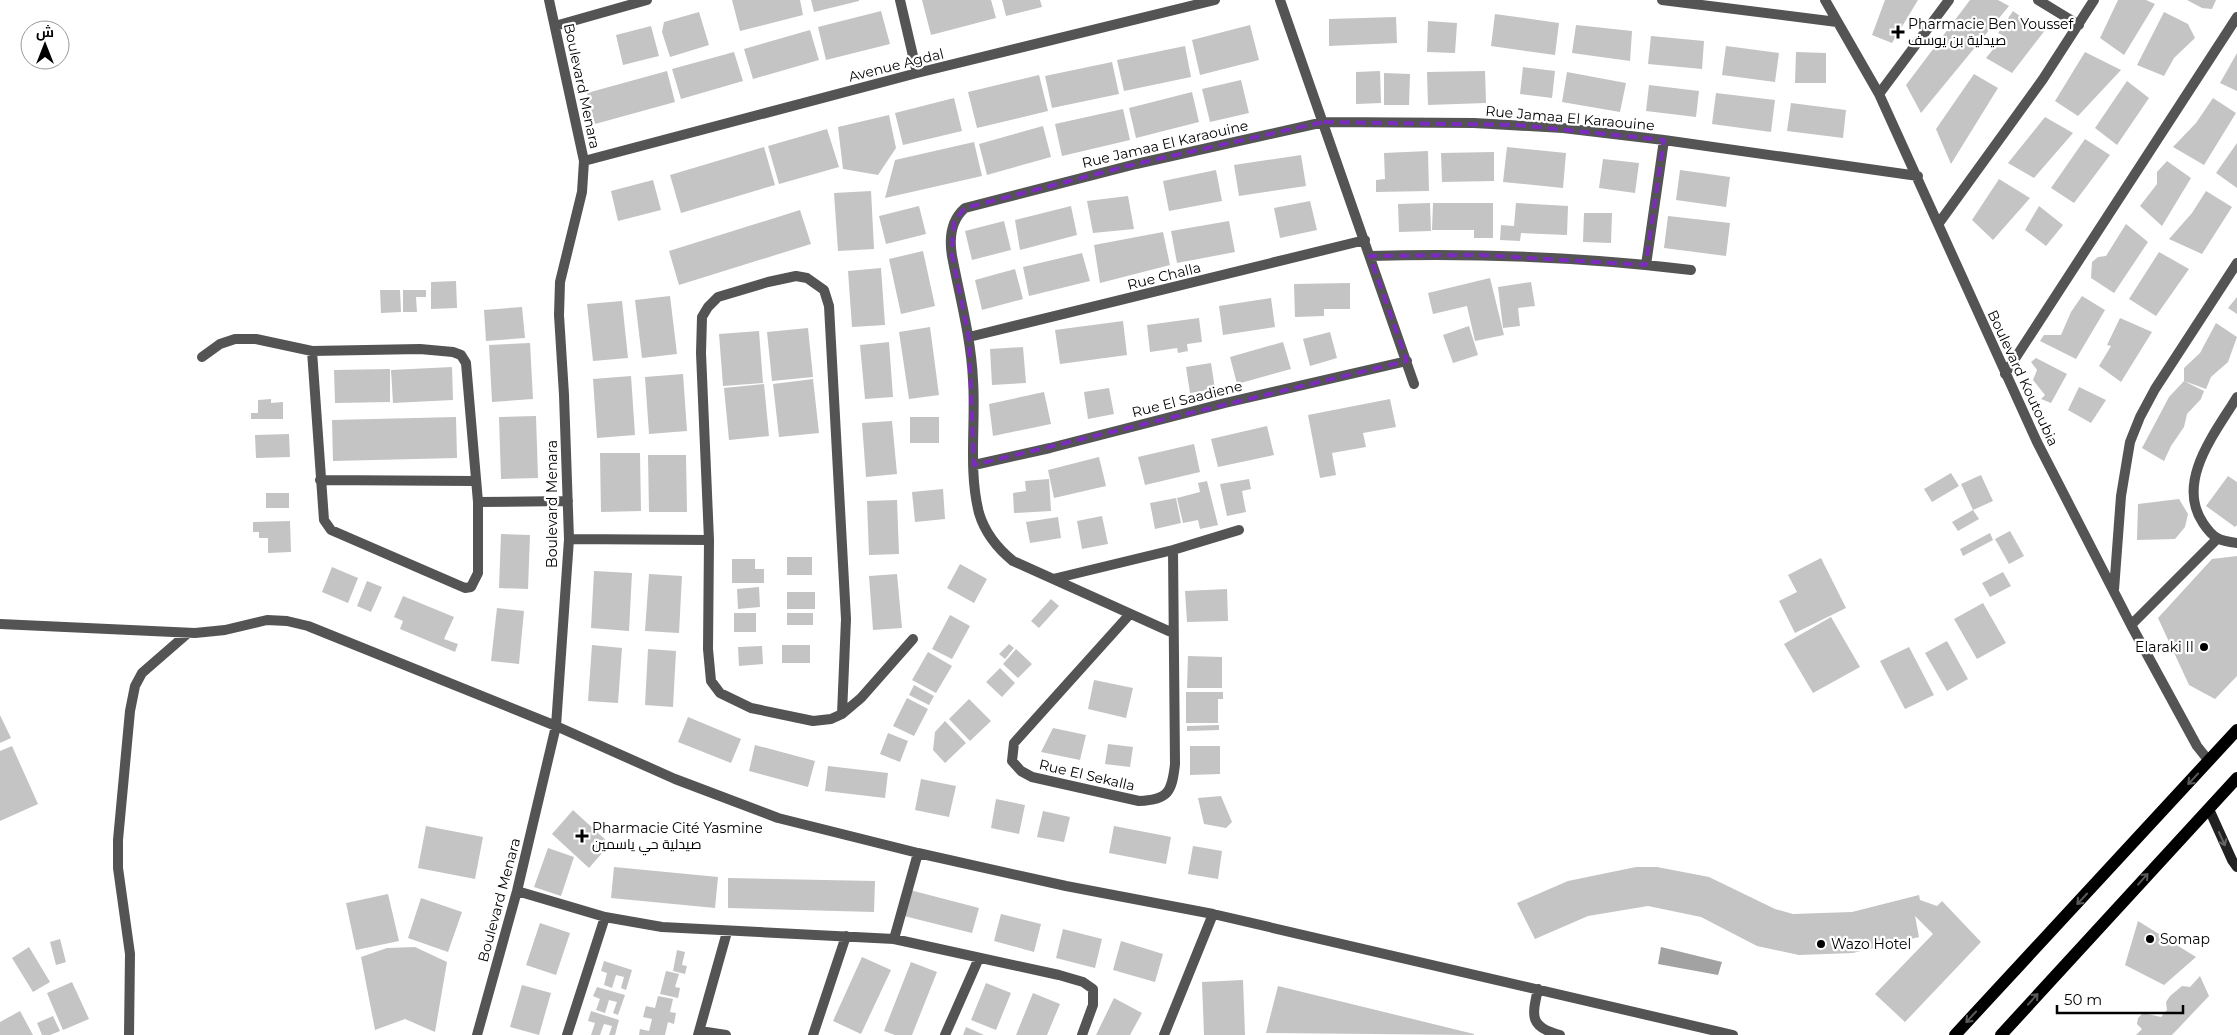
<svg xmlns="http://www.w3.org/2000/svg" width="2237" height="1035" viewBox="0 0 2237 1035" font-family="Montserrat,Cairo,sans-serif">
  <style>
    .water { fill: #a2a2a2 }
    .building { fill: #c4c4c4 }
    .lines { fill: none; stroke-linecap: round; stroke-linejoin: round }
    .street { stroke: #545454; stroke-width: 10 }
    .secondary { stroke: #212121; stroke-width: 10 }
    .primary { stroke: #000; stroke-width: 12 }
    .oneway { stroke: #595959 }
    .oneway2 { stroke: #646464 }
    .marked { fill: none; stroke: #7b2cbf; stroke-width: 4; stroke-dasharray: 10 6; stroke-linejoin: round }
    .poi-dot { fill: #000; stroke: #fff; stroke-width: 2 }
    .labels { text-anchor: middle; stroke-width: 4.5; stroke-linejoin: round; paint-order: stroke }
    .poi-label { font-size: 14px; fill: #000; stroke: #fff; text-anchor: start }
    .street-label { font-size: 14px; fill: #000; stroke: #fff }
  </style>
  <rect width="100%" height="100%" fill="#fff"/>
  <path class="water" d="M1661,947L1722,962L1718,975L1658,964Z"/>
  <path class="building" d="M732,0H800L803,15L740,31Z
    M811,0H859V1L814,12Z
    M922,0H991L996,18L931,35Z
    M1002,0H1040L1042,7L1006,16Z
    M1885,0H1918L1892,43L1872,35Z
    M1970,0H1998L2009,6L1921,113L1906,85Z
    M2118,0H2146L2155,4L2124,55L2100,38Z
    M2187,0H2216L2212,9L2202,8Z
    M881,11L890,44L826,60L818,27Z
    M2013,11L2024,19L2026,17L2046,29L2012,73L1986,58L2004,36L1998,33Z
    M699,12L709,45L670,57L662,32L664,22Z
    M2164,12L2188,24L2195,38L2174,58L2164,76L2137,65Z
    M1495,14L1559,23L1555,55L1491,46Z
    M1396,17L1397,43L1329,46V19Z
    M1428,21L1457,23L1455,53L1427,52Z
    M1250,25L1259,60L1200,75L1192,40Z
    M1576,25L1632,31L1630,61L1572,53Z
    M651,26L659,56L623,65L616,35Z
    M810,30L819,60L753,79L744,49Z
    M1651,36L1704,41L1702,69L1648,64Z
    M1185,46L1191,77L1124,91L1117,60Z
    M1726,46L1779,53L1775,82L1722,75Z
    M734,52L743,81L681,99L672,69Z
    M1796,52L1826,53V83H1795Z
    M2085,52L2121,70L2078,116L2055,101Z
    M2237,53V91L2220,83Z
    M1112,62L1119,94L1052,108L1045,76Z
    M1523,67L1555,71L1552,98L1520,94Z
    M667,71L675,102L595,124L587,93Z
    M1380,71L1381,103L1356,104V72Z
    M1485,71L1486,103L1428,105L1427,72Z
    M1567,72L1626,83L1620,112L1562,102Z
    M1384,73L1410,74L1409,105H1384Z
    M1974,74L1998,88L1951,164L1936,129Z
    M1039,75L1048,111L977,128L968,92Z
    M1241,80L1249,113L1210,122L1202,89Z
    M2127,81L2149,98L2117,145L2095,128Z
    M1649,85L1699,91L1696,117L1646,111Z
    M1192,92L1199,122L1136,138L1129,108Z
    M1716,93L1775,100L1771,132L1712,124Z
    M954,98L962,131L903,145L895,113Z
    M2213,98L2236,113L2204,165L2173,147L2196,123Z
    M1791,103L1846,110L1843,138L1787,131Z
    M1123,109L1130,140L1062,156L1055,124Z
    M889,115L896,148L878,175L843,169L838,127Z
    M2045,117L2073,133L2034,178L2008,163Z
    M1043,126L1051,157L987,175L979,144Z
    M827,129L839,167L779,184L768,146Z
    M2085,139L2110,155L2074,203L2051,188Z
    M974,142L982,176L885,198L895,160Z
    M2237,143V188L2216,173Z
    M764,147L775,185L681,213L670,175Z
    M1507,147L1566,153L1563,188L1503,182Z
    M1428,151L1429,191L1376,192V180L1385,179L1384,153Z
    M1494,152V181L1442,182L1441,153Z
    M1301,155L1306,186L1239,196L1234,165Z
    M1603,159L1639,163L1635,193L1599,188Z
    M2167,161L2191,178L2162,226L2140,206L2157,184V172Z
    M1216,170L1222,201L1169,211L1163,181Z
    M1680,170L1730,177L1726,207L1676,200Z
    M1999,179L2030,198L1993,240L1972,220Z
    M653,180L661,210L618,221L611,191Z
    M871,191L874,249L838,251L834,193Z
    M2206,191L2232,207L2202,254L2169,239L2192,213Z
    M1128,196L1134,229L1093,233L1087,201Z
    M1310,201L1317,230L1280,238L1274,208Z
    M1430,203L1431,231L1399,232L1398,204Z
    M1433,203H1493V238H1474V230H1432Z
    M1516,203L1568,206L1567,235L1521,233L1520,241L1500,240L1501,225L1514,226Z
    M919,206L926,234L886,244L879,216Z
    M1071,206L1077,235L1020,250L1015,220Z
    M2039,206L2063,225L2046,246L2025,230Z
    M800,210L811,244L679,285L669,251Z
    M1584,213H1612L1611,243L1583,242Z
    M1668,216L1730,223L1726,256L1664,248Z
    M1004,221L1011,250L972,260L965,231Z
    M1229,221L1235,252L1177,263L1171,231Z
    M2126,224L2148,242L2114,293L2091,278L2092,262L2098,257L2106,256Z
    M1163,232L1170,265L1100,283L1094,245Z
    M923,251L935,306L901,314L889,259Z
    M2159,252L2189,269L2156,316L2129,299Z
    M1082,253L1090,281L1029,296L1023,267Z
    M881,268L885,325L852,327L848,271Z
    M1015,269L1023,299L982,310L975,280Z
    M1490,278L1504,335L1475,341L1467,306L1433,314L1428,293Z
    M456,281L457,308L431,309V282Z
    M1531,282L1535,306L1518,308L1520,326L1503,328L1498,287Z
    M1350,283V309H1324V316L1295,317L1294,284Z
    M380,290H400L401,312L381,313Z
    M403,290H426V297H416L417,312H403Z
    M670,296L677,354L642,358L635,300Z
    M2082,296L2105,310L2076,359L2040,341L2044,335H2061L2071,312Z
    M2237,297V314L2228,308Z
    M1271,298L1275,327L1223,335L1219,306Z
    M622,301L628,358L593,361L587,304Z
    M522,307L525,338L486,341L484,310Z
    M1199,318L1202,342L1187,344L1188,351L1178,353L1177,348L1150,352L1147,325Z
    M2120,318L2152,332L2121,382L2099,366L2111,346L2107,345Z
    M1123,321L1127,355L1060,364L1055,330Z
    M2216,323L2237,337L2228,362L2211,377L2206,389L2184,381V368L2200,353Z
    M1469,326L1478,355L1453,363L1443,335Z
    M930,327L939,395L909,399L899,332Z
    M808,328L813,377L772,381L767,332Z
    M759,331L763,383L723,386L719,334Z
    M1330,332L1337,358L1310,366L1303,339Z
    M889,342L893,397L865,399L860,345Z
    M1283,342L1291,369L1237,384L1230,357Z
    M530,343L533,399L492,402L489,345Z
    M1023,347L1026,383L992,385L990,349Z
    M2036,358L2067,374L2051,403L2041,399L2045,395L2033,380L2037,370L2031,362Z
    M1211,363L1215,389L1190,393L1186,367Z
    M452,367L453,400L393,403L391,370Z
    M390,369V402L335,403L334,370Z
    M683,374L687,431L649,434L645,377Z
    M631,376L635,435L597,438L593,379Z
    M813,379L819,433L779,437L773,384Z
    M2184,381L2204,391L2201,399L2187,414L2184,427L2171,446L2164,461L2142,448L2169,397Z
    M764,384L769,436L729,440L724,388Z
    M2079,387L2106,400L2091,423L2068,410Z
    M1109,388L1114,414L1088,419L1084,392Z
    M1044,392L1051,424L993,436L989,404Z
    M271,399V403L283,402V419H251V413H258V400Z
    M1390,399L1396,427L1363,433L1366,447L1332,453L1336,475L1320,478L1308,415Z
    M536,416L538,478L501,479L499,417Z
    M456,417L457,458L333,461L332,420Z
    M910,417H939V443H910Z
    M892,421L897,474L866,477L862,423Z
    M1267,426L1274,455L1218,467L1211,439Z
    M289,434L290,457L256,458L255,435Z
    M1194,444L1200,472L1145,485L1138,457Z
    M600,453H640L641,511L601,512Z
    M648,455H686L687,512H649Z
    M1099,457L1106,486L1054,498L1048,470Z
    M1951,473L1959,486L1932,502L1924,489Z
    M1981,475L1993,501L1973,510L1961,484Z
    M2228,476L2237,482V525L2235,527L2206,506Z
    M1049,479L1051,511L1014,513L1013,493L1026,491L1025,481Z
    M1249,479L1251,489L1242,491L1246,512L1227,516L1220,484Z
    M1207,481L1218,525L1200,529L1198,520L1183,523L1177,498L1200,492L1198,483Z
    M943,489L945,519L915,522L912,492Z
    M266,493H289V508H266Z
    M1176,498L1181,523L1155,529L1150,503Z
    M2179,499L2188,514L2185,527L2175,539L2137,540L2138,504Z
    M897,500L899,554L869,555L867,501Z
    M1973,510L1979,519L1958,531L1952,522Z
    M1102,516L1108,544L1082,549L1077,521Z
    M1058,517L1061,538L1030,543L1026,522Z
    M290,521L291,552L268,553V538H259V532H253V522Z
    M2010,531L2024,556L2009,564L1995,539Z
    M1990,533L1993,540L1963,556L1960,549Z
    M501,534L530,535L528,589L499,588Z
    M2237,556V676L2215,699L2189,685L2158,618L2212,559Z
    M787,557H812V575H787Z
    M1821,558L1846,608L1795,633L1779,601L1797,592L1788,575Z
    M732,559H755V569H764V583H732Z
    M960,564L987,579L974,603L947,588Z
    M332,567L358,578L348,603L322,592Z
    M594,571L632,573L629,631L591,628Z
    M2003,572L2011,586L1990,597L1982,583Z
    M649,574L682,576L679,633L645,631Z
    M897,574L902,628L873,630L869,576Z
    M367,581L382,587L371,612L357,606Z
    M759,587L760,607L738,609L737,589Z
    M1227,589L1228,621L1187,622L1185,591Z
    M787,592H815V609H787Z
    M403,596L454,617L444,639L458,644L455,652L400,629L403,621L394,617Z
    M1051,599L1059,606L1039,628L1031,621Z
    M1983,603L2006,643L1977,659L1954,619Z
    M497,608L524,611L519,664L491,661Z
    M734,613H756V632H734Z
    M787,613H813V625H787Z
    M950,615L970,626L952,659L932,649Z
    M1831,617L1860,667L1813,693L1784,644Z
    M1947,641L1968,679L1947,691L1925,653Z
    M1009,644L1014,648L1005,659L999,654Z
    M592,645L622,648L618,703L588,701Z
    M782,645H810V663H782Z
    M762,646L763,664L739,666L738,647Z
    M1909,647L1934,695L1905,709L1880,661Z
    M648,649L676,651L673,707L645,705Z
    M1016,649L1032,664L1018,678L1003,664Z
    M928,652L952,666L936,693L912,680Z
    M1188,656L1222,657V688H1187Z
    M1000,668L1015,683L1002,697L986,682Z
    M1094,680L1133,688L1126,718L1088,709Z
    M914,685L934,696L929,705L909,695Z
    M1186,692H1223V699H1218V723H1186Z
    M907,698L928,709L914,736L893,726Z
    M969,699L991,721L970,741L949,719Z
    M0,715L11,738L0,743Z
    M688,717L741,739L731,763L678,742Z
    M945,721L966,743L945,763L933,750L935,732Z
    M1219,725V730L1187,731V726Z
    M1053,728L1086,735L1080,760L1041,752Z
    M888,733L908,741L900,762L880,754Z
    M1108,744L1133,747L1130,767L1105,764Z
    M755,745L815,761L808,787L749,771Z
    M12,746L38,804L0,821V751Z
    M1190,746H1220V774L1190,775Z
    M828,766L888,773L885,798L825,791Z
    M921,779L956,786L949,817L915,810Z
    M1221,796L1232,822L1226,828L1204,824L1198,798Z
    M996,799L1025,805L1019,834L991,828Z
    M573,810L610,844L589,868L552,834Z
    M1043,811L1070,817L1064,842L1037,837Z
    M426,826L483,837L475,879L418,868Z
    M1114,826L1171,837L1166,864L1109,853Z
    M1193,846L1222,851L1218,879L1188,874Z
    M548,848L574,857L561,896L534,887Z
    M614,867L718,877L715,908L611,898Z
    M1636,867H1657L1709,877L1775,909L1793,914L1852,912L1919,895L1920,900L1937,906L1942,901L1981,942L1905,1022L1875,994L1933,934L1915,916L1919,937L1853,953L1799,955L1757,946L1701,917L1648,906L1588,916L1535,939L1517,903L1568,881Z
    M728,878L875,881L874,912L728,908Z
    M910,890L979,908L972,933L904,916Z
    M388,894L399,941L356,950L346,903Z
    M421,898L462,912L448,952L408,938Z
    M1001,914L1041,924L1034,952L994,941Z
    M2138,921L2196,957L2164,985L2125,965Z
    M540,923L570,933L556,975L526,965Z
    M1063,929L1102,939L1095,968L1056,958Z
    M60,939L66,962L56,965L50,942Z
    M1121,941L1163,954L1155,982L1113,970Z
    M29,947L50,982L33,992L12,958Z
    M415,947L447,962L435,1032L405,1019L375,1030L361,957L387,948Z
    M677,950L685,952L682,965L687,966L685,974L673,971Z
    M862,957L891,970L861,1034L833,1021Z
    M604,961L632,970L626,990L621,988L624,977L616,975L612,988L604,985L607,973L601,971Z
    M911,962L937,972L912,1035H895L884,1031Z
    M666,971L679,974L675,987L680,988L678,998L660,994Z
    M2200,976L2209,996L2172,1035H2136L2142,1029L2137,1024L2138,1018L2143,1013L2161,1017L2167,1010L2166,1002L2170,996L2182,986L2190,987Z
    M1243,980L1245,1035H1204L1202,982Z
    M72,982L89,1019L63,1030L47,993Z
    M986,983L1011,993L996,1030L971,1020Z
    M522,985L551,993L539,1035L510,1027Z
    M1278,986L1474,1034V1035L1266,1033Z
    M597,987L625,995L618,1015L613,1013L617,1002L609,1000L605,1013L596,1010L600,999L593,996Z
    M1033,993L1060,1004L1047,1035H1016Z
    M658,996L673,999L670,1012L676,1013L674,1024L668,1022L665,1035H639L640,1029L649,1031L652,1019L643,1017L646,1006L655,1008Z
    M1114,998L1142,1013L1130,1035H1096Z
    M20,1011L33,1035H0V1022Z
    M591,1011L619,1020L615,1035H609L612,1026L604,1024L600,1035H591L595,1023L588,1021Z
    M53,1016L60,1031L50,1035H42L37,1023Z
    M966,1027L984,1035H963Z"/>
  <g class="lines">
    <path class="street" d="M900,0L917,73
      M1280,0L1414,384
      M1662,0L1837,22
      M1825,0L1879,94L2037,442L2131,625L2197,746L2209,761
      M2038,0L2079,25
      M555,26L647,0
      M1879,94L1949,0
      M584,161L917,73L1215,0
      M1939,223L2043,79L2094,0
      M1370,256C1477,253 1584,257 1691,270
      M1646,265L1664,140
      M969,337L1365,240
      M202,357L220,344L235,339H256L312,351L420,349L453,352L461,355L466,363L478,502V573L471,587L465,588L331,530L324,520L312,351
      M2005,374L2237,17
      M2237,397C2216,432 2175,481 2203,523C2213,538 2219,541 2237,543
      M974,465L1050,448L1225,403L1407,361
      M320,480L475,481
      M478,502L568,501
      M569,539L709,540
      M1053,579L1173,550L1239,530
      M2114,590L2121,496L2130,442L2140,417L2155,389L2237,263
      M1130,614L1014,743L1012,761L1021,771L1032,777L1139,801C1168,800 1172,792 1175,764L1173,550
      M0,624L195,633L225,630L267,620L287,621L308,626L556,726L675,779L778,818L918,853L1066,886L1213,914L1733,1035
      M2131,625L2217,539
      M1173,633L1013,561C997,548 985,533 979,513C968,470 976,423 973,380C971,338 960,298 952,256C949,238 951,220 965,208L1136,164L1324,122L1474,123L1563,128L1664,140L1918,176
      M842,714L846,619L829,306L824,290L807,278L796,276L768,282L718,297L708,307L702,317L701,353L709,540L708,649L711,681L720,693L751,708L813,721L831,719L842,714L861,698L913,639
      M517,891L605,917L662,927L894,939L1059,975L1083,982L1093,989V1005L1082,1035
      M894,939L918,853
      M1538,989C1532,1016 1529,1027 1560,1035
      M700,1031L726,1035
      M129,1035L130,954L118,868V840L130,711L135,686L142,673L188,633
      M477,1035L517,891L556,726L569,539L564,395L559,315L560,282L582,192L584,161L549,0
      M567,1035L605,917
      M698,1035L727,932
      M813,1035L846,936
      M945,1035L979,958
      M1164,1035L1213,914"/>
    <path class="secondary" d="M2209,809L2232,860L2237,867"/>
    <path class="primary" d="M1955,1035L2237,730
      M2001,1035L2237,778"/>
  </g>
  <defs><path id="oneway-shaft" d="M-6 0H5M1.5-3L5.5 0L1.5 3" fill="none" stroke-width="1.6" stroke-linecap="round" stroke-linejoin="round" transform="scale(1.25)"/></defs>
  <g class="oneway">
    <use href="#oneway-shaft" transform="translate(2193 779) rotate(133)"/>
    <use href="#oneway-shaft" transform="translate(2143 879) rotate(-48)"/>
    <use href="#oneway-shaft" transform="translate(2082 899) rotate(133)"/>
    <use href="#oneway-shaft" transform="translate(2033 999) rotate(-48)"/>
    <use href="#oneway-shaft" transform="translate(1971 1017) rotate(133)"/>
  </g>
  <use class="oneway2" href="#oneway-shaft" transform="translate(2222 839) rotate(66)"/>
  <path class="marked" d="M1324,122L1517,125L1664,140L1646,265L1479,255L1370,256L1407,361L974,465L969,337L952,254L954,222L965,208L1136,164Z"/>
  <g class="poi-dot">
    <path d="M1895.5 24.5h5v5h5v5h-5v5h-5v-5h-5v-5h5z"/>
    <circle cx="2204" cy="647" r="5"/>
    <path d="M579.5 828.5h5v5h5v5h-5v5h-5v-5h-5v-5h5z"/>
    <circle cx="2150" cy="939" r="5"/>
    <circle cx="1821" cy="944" r="5"/>
  </g>
  <g class="labels">
    <g class="poi-label">
      <text x="1908" y="29">Pharmacie Ben Youssef<tspan x="1908" dy="16">صيدلية بن يوسف</tspan></text>
      <text x="2194" y="652" text-anchor="end">Elaraki II</text>
      <text x="592" y="833">Pharmacie Cité Yasmine<tspan x="592" dy="16">صيدلية حي ياسمين</tspan></text>
      <text x="2160" y="944">Somap</text>
      <text x="1831" y="949">Wazo Hotel</text>
    </g>
    <g class="street-label">
      <text transform="translate(896 65) rotate(-14)" y="5">Avenue Agdal</text>
      <text transform="translate(582 86) rotate(78)" y="5">Boulevard Menara</text>
      <text transform="translate(1570 118) rotate(5)" y="5">Rue Jamaa El Karaouine</text>
      <text transform="translate(1165 144) rotate(-13)" y="5">Rue Jamaa El Karaouine</text>
      <text transform="translate(1164 276) rotate(-14)" y="5">Rue Challa</text>
      <text transform="translate(2023 378) rotate(65)" y="5">Boulevard Koutoubia</text>
      <text transform="translate(1187 399) rotate(-14)" y="5">Rue El Saadiene</text>
      <text transform="translate(552 504) rotate(-90)" y="5">Boulevard Menara</text>
      <text transform="translate(1087 775) rotate(13)" y="5">Rue El Sekalla</text>
      <text transform="translate(499 900) rotate(-75)" y="5">Boulevard Menara</text>
    </g>
  </g>
  <g transform="translate(45 45)"><circle r="24" fill="#ffffff" stroke="#999999"/>
  <path d="M0-4L9 19L0 12L-9 19Z" fill="#000000"/>
  <text y="-8" font-size="14" font-weight="bold" text-anchor="middle" fill="#000000">ش</text>
  </g>
  <path d="M2057 1005v8h126v-8" fill="none" stroke="#000000" stroke-width="2.5"/>
  <text x="2064" y="1005" font-size="15" fill="#000000" stroke="#ffffff" stroke-width="4" paint-order="stroke">50 m</text>
</svg>
